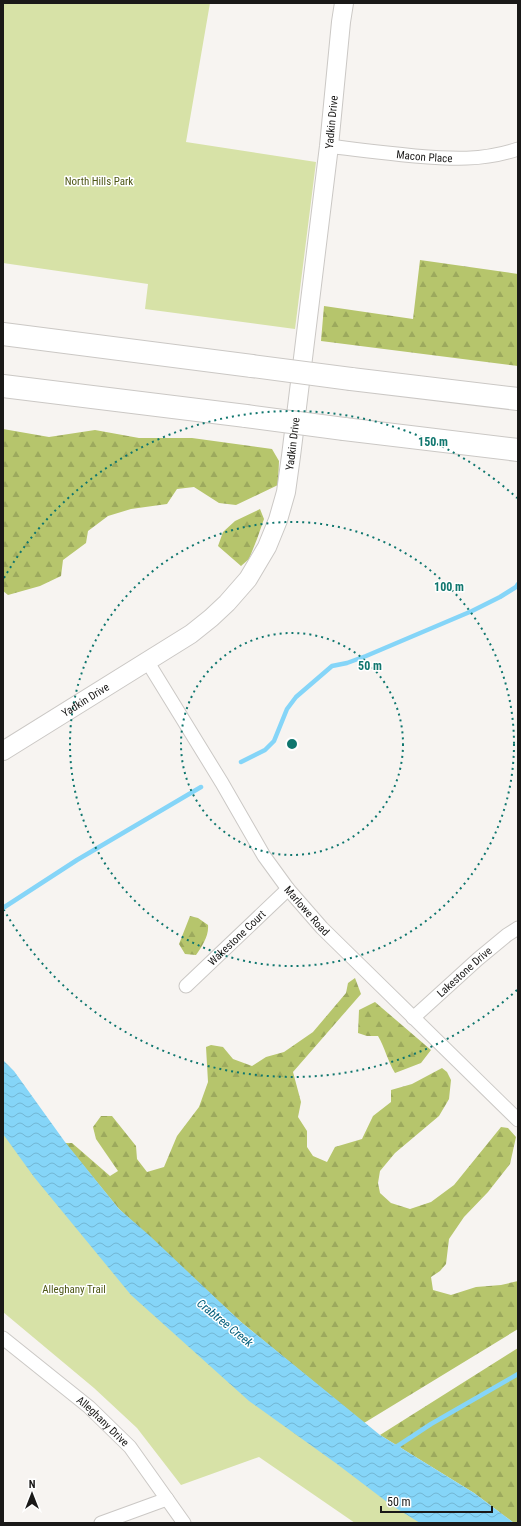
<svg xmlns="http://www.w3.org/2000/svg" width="521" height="1526" viewBox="0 0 521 1526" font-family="'Roboto Condensed',sans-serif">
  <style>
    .forest { fill: url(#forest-firs) }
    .park { fill: #d7e2a7 }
    .water { fill: url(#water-waves) }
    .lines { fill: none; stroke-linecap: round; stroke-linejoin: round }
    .stream { stroke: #85d5f8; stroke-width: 4.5 }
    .street-casing { stroke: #cbc8c5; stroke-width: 15 }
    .secondary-casing { stroke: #cbc8c5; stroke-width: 20 }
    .highway-casing { stroke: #cbc8c5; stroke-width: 24 }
    .street { stroke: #fff; stroke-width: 13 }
    .secondary { stroke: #fff; stroke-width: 18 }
    .highway { stroke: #fff; stroke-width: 22 }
    .highway-bridge-casing { stroke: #cbc8c5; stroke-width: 24; stroke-linecap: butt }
    .highway-bridge { stroke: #fff; stroke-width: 22 }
    .ring { fill: none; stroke: #0f766e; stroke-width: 2; stroke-dasharray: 2 4 }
    .labels { text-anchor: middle; stroke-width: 3; stroke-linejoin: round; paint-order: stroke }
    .street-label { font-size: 11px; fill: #1a1918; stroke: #fff }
    .park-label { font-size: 11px; fill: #4e5716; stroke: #fff }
    .water-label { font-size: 12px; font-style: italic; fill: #07617e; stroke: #fff }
    .centre { fill: #0f766e; stroke: #fff; stroke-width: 2 }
    .ring-label { font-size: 12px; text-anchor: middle; font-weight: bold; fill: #0f766e; stroke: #fff; stroke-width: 3; stroke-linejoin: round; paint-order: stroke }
  </style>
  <defs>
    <pattern id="forest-firs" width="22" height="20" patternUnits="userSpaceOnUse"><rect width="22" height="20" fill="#b6c56c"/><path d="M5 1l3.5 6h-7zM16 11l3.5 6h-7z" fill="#9ca95d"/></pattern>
    <pattern id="water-waves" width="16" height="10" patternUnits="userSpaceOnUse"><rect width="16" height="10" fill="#85d5f8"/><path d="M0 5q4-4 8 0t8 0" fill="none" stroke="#72b6d4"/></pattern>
  </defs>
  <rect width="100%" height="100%" fill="#f7f4f1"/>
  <path class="forest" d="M420,260L518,274V366L321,341L324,306L413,319Z
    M3,429L49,437L95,430L139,438H192L272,449L279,461L278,485L236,505L219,503L194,487L177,489L167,504L131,509L108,516L88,531L86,543L63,560L61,576L40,586L8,595L3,591Z
    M260,509L264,519L257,539L249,559L241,566L218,546L223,532L235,521Z
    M190,916L198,918L208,925C209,936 202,946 196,955L185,954L179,944Z
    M355,978L361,994L293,1072L301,1102L298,1117L307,1131V1147L313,1156L327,1162L335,1147L362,1139L373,1116L391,1102V1090L412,1084L442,1068L447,1072L451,1080L449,1099L439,1116L395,1153L380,1171L378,1183L380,1193L391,1203L410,1209L431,1202L454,1185L501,1127L508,1128L516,1137L510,1164L488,1192L464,1217L449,1239L446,1264L440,1271L431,1277L433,1290L451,1295L476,1287L501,1285L518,1281V1329L364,1423L241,1322L119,1209L65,1143H72L110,1176L118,1171L96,1139L93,1127L101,1116H112L136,1146L137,1159L147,1172L164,1167L177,1136L199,1107L208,1082L206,1047L211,1045L223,1047L233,1059L252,1066L266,1057L284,1052L313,1032L346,993L348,983Z
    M375,1002L431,1050L421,1063L395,1073C388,1062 385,1048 378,1036H367L358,1033L359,1010Z
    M518,1348V1523H514L474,1493L380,1435Z"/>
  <path class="park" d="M3,3H210L186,142L316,162L295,329L145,309L148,284L3,263Z
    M3,1102L55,1165L468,1523H355L259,1457L181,1485L137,1428L94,1388L3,1312Z"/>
  <path class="water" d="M3,1060L14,1071L65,1142L119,1209L150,1236L241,1322L380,1435L474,1493L514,1523H420L391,1505L337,1464L249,1401L131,1295L34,1177L3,1134Z"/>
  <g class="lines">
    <path class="stream" d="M241,762L265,750L274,741L287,709L296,697L332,666L347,663L366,656L472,611L500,597L516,587L518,584
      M3,908L77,860L201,787
      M393,1449L431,1424L518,1374"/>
    <g class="street-casing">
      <g id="street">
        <path id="s1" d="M329,146C358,150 386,153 415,156C451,159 483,161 518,149"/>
        <path id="s2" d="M147,661L222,783L264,856L288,889L322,928L518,1120"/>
        <path id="s3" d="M186,986L288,889"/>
        <path id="s4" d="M413,1018L478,959L507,935L518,928"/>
        <path id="s5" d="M3,1338L89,1407L130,1447L184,1523"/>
        <path d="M101,1523L167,1499"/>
      </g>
    </g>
    <g class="secondary-casing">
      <g id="secondary">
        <path id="s6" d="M3,751L191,634L211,618L227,603L248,579L267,547L278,520L286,492L291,456L329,146L341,22L344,3"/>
      </g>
    </g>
    <g class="highway-casing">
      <path id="highway" d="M3,334L252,366
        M351,379L518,399
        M3,386L246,416
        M344,429L518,450"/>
    </g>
    <use href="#street" class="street"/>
    <use href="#secondary" class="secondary"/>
    <use href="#highway" class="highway"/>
    <g class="highway-bridge-casing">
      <path id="highway-bridge" d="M252,366L351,379
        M246,416L344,429"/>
    </g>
    <use href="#highway-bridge" class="highway-bridge"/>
  </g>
  <g class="ring">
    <circle cx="292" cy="744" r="111"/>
    <circle cx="292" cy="744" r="222"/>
    <path d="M517 990A333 333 0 0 1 4 910M4 578A333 333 0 0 1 517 498"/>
  </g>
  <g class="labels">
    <g class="street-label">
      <text dy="4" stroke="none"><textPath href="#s6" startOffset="769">Yadkin Drive</textPath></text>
      <text dy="4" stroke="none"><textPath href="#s1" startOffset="96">Macon Place</textPath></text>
      <text dy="4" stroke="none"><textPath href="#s6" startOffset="445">Yadkin Drive</textPath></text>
      <text dy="4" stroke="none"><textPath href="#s6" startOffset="97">Yadkin Drive</textPath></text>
      <text dy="4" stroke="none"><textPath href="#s2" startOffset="297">Marlowe Road</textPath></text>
      <text dy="4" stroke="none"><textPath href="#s3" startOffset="70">Wakestone Court</textPath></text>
      <text dy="4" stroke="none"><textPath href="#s4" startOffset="69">Lakestone Drive</textPath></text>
      <text dy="4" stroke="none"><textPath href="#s5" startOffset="130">Alleghany Drive</textPath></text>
    </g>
    <g class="park-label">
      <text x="99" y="185">North Hills Park</text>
      <text x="74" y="1293">Alleghany Trail</text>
    </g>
    <g class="water-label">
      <text transform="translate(225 1323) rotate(39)" y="4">Crabtree Creek</text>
    </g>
  </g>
  <circle cx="292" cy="744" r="6" class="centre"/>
  <g class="ring-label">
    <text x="433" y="446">150 m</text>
    <text x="449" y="591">100 m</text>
    <text x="370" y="670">50 m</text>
  </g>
  <rect width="521" height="1526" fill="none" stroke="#1a1918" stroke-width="8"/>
  <g transform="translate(32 1494)" stroke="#ffffff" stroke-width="3" paint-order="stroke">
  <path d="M0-3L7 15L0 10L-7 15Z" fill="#1a1918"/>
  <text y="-6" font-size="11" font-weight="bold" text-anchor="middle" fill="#1a1918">N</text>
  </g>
  <path d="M381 1506v6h111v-6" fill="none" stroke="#1a1918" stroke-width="2"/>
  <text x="387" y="1506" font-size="12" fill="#1a1918" stroke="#ffffff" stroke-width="3" paint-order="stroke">50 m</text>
</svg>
